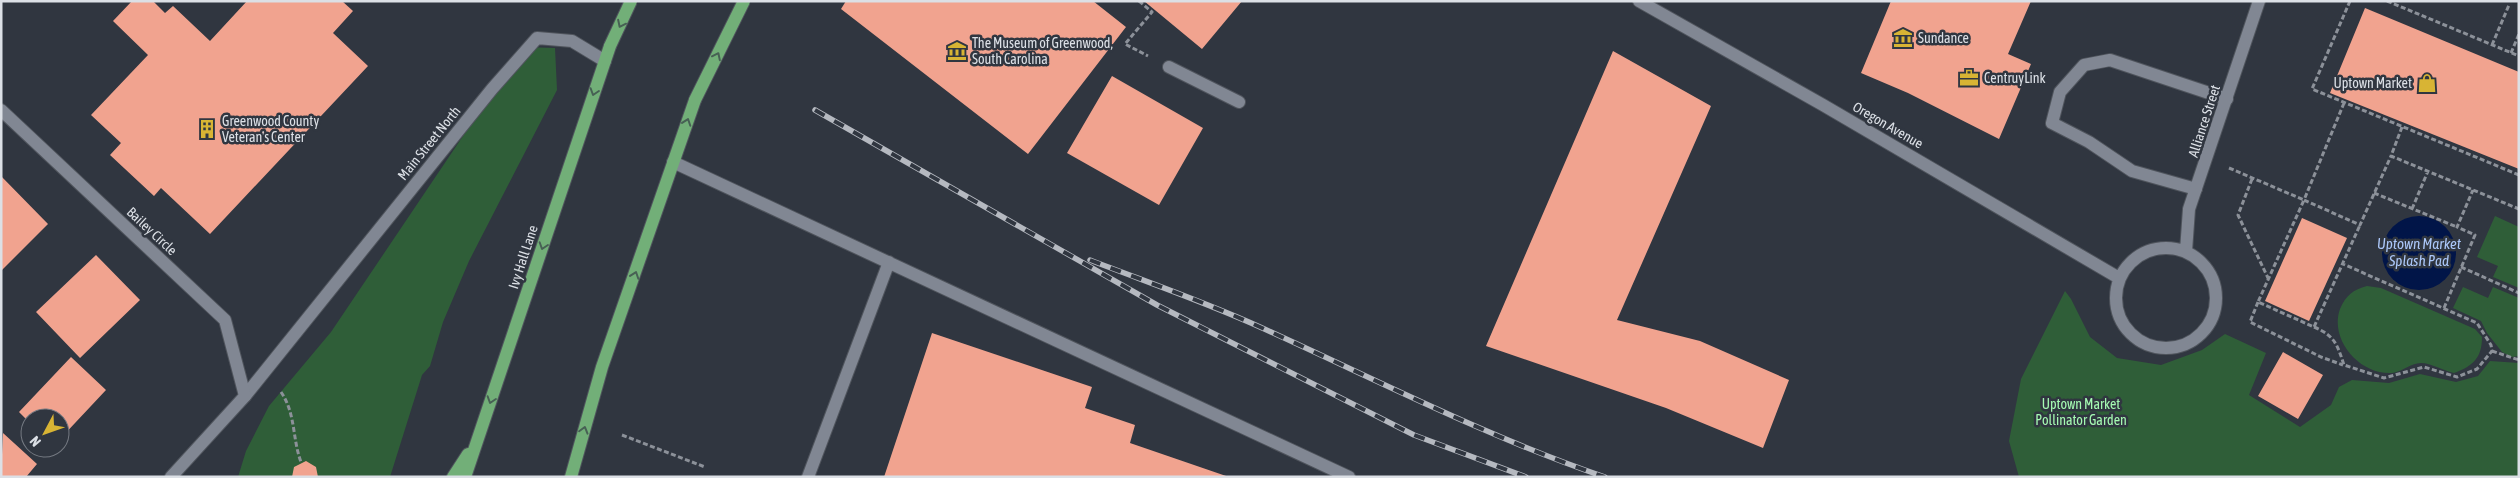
<svg xmlns="http://www.w3.org/2000/svg" width="2520" height="478" viewBox="0 0 2520 478" font-family="'Asap Condensed',sans-serif">
  <style>
    .green { fill: #2f5e38 }
    .water { fill: #011548 }
    .building { fill: #f1a38f }
    .lines { fill: none; stroke-linecap: round; stroke-linejoin: round }
    .lane-casing { stroke: #4f545c; stroke-width: 14 }
    .street-casing { stroke: #4f545c; stroke-width: 14 }
    .primary-casing { stroke: #4f545c; stroke-width: 14 }
    .path { stroke: #8c9199; stroke-width: 3; stroke-dasharray: 5 2.5; stroke-linecap: butt }
    .lane { stroke: #818793; stroke-width: 12 }
    .street { stroke: #818793; stroke-width: 12 }
    .primary { stroke: #72af78; stroke-width: 12 }
    .rail-casing { stroke: #b5b9c0; stroke-width: 5.5 }
    .rail { stroke: #303640; stroke-width: 4; stroke-dasharray: 11; stroke-linecap: butt }
    .primary-bridge-casing { stroke: #4f545c; stroke-width: 14; stroke-linecap: butt }
    .primary-bridge { stroke: #72af78; stroke-width: 12 }
    .oneway { stroke: #476054 }
    .labels { text-anchor: middle; stroke-width: 5; stroke-linejoin: round; paint-order: stroke }
    .poi-label { font-size: 14px; fill: #dce0e6; stroke: #303640; text-anchor: start }
    .street-label { font-size: 14px; fill: #dce0e6; stroke: #303640 }
    .park-label { font-size: 14px; fill: #a5fab2; stroke: #303640 }
    .water-label { font-size: 15px; font-style: italic; fill: #acc8fa; stroke: #303640 }
  </style>
  <rect width="100%" height="100%" fill="#303640"/>
  <path class="green" d="M523,47L555,48L557,90L469,261L443,322L430,366L422,375L390,477H238L246,451L269,406L331,332Z
    M2495,216L2519,227V288L2493,277L2498,266L2477,257Z
    M2367,286L2381,288L2475,329L2482,337C2482,358 2473,366 2454,373C2444,371 2431,363 2421,363C2410,363 2402,372 2392,373C2360,375 2329,340 2340,309C2346,295 2353,290 2367,286Z
    M2463,287L2488,298L2493,287L2519,298V356L2512,357L2502,352L2487,333L2481,321L2453,308Z
    M2065,291L2071,299L2090,337L2117,358L2161,365L2202,350L2225,334L2266,353L2249,395L2300,427L2331,405L2339,387L2352,380L2389,383L2420,374L2456,382L2478,376L2490,361L2519,363V477H2019L2009,441L2021,379Z"/>
  <path class="water" d="M2382 253a37 37 0 1 1 74 0a37 37 0 1 1-74 0Z"/>
  <path class="building" d="M132,1H153L165,13L173,6L210,41L247,1H342L353,11L333,33L368,66L210,234L161,188L154,196L110,155L121,143L91,115L148,55L113,21Z
    M846,1H1093L1126,27L1028,154L841,9Z
    M1144,1H1242L1202,49Z
    M1891,1H2031L2008,54L2031,64L1999,139L1908,93L1861,73Z
    M2365,8L2519,72V169L2330,93Z
    M1613,51L1711,106L1617,320L1700,341L1789,380L1763,448L1666,408L1486,346Z
    M1112,76L1203,128L1159,205L1067,153Z
    M1,176L48,224L1,271Z
    M2302,218L2347,238L2309,321L2265,301Z
    M96,255L140,300L80,358L36,312Z
    M932,333L1092,387L1085,408L1135,425L1130,443L1229,477H884Z
    M2283,352L2323,375L2298,419L2258,396Z
    M71,357L106,390L60,439V418H30V423L19,412Z
    M3,433L37,464L26,477L1,476Z
    M306,461L316,467L318,477H292L294,467Z"/>
  <g class="lines">
    <g class="lane-casing">
      <path id="lane" d="M1169,67L1239,102
        M673,162L1349,477
        M2196,189L2132,171L2089,142L2052,123L2060,92L2084,65L2110,60L2227,99
        M245,396L492,89L537,38L572,41L605,61
        M808,477L889,262"/>
    </g>
    <g class="street-casing">
      <path id="street" d="M1639,1L1823,105L2119,278
        M1,110L225,320L245,396L171,477
        M2116 298a50 50 0 1 1 100 0a50 50 0 1 1-100 0Z
        M2186,251L2189,209L2259,1"/>
    </g>
    <g class="primary-casing">
      <path id="primary" d="M453,477L468,454
        M465,477L610,46
        M571,477L602,367L695,100"/>
    </g>
    <path class="path" d="M1139,1L1152,12L1125,44L1148,56
      M2350,1L2312,89L2519,175
      M2387,1L2519,56
      M2492,45L2509,5
      M2511,53L2519,34
      M2344,103L2304,200L2360,225L2391,156
      M2402,127L2391,156L2519,209
      M2229,168L2304,200L2258,302L2314,327L2360,225
      M2252,179L2238,215L2268,278
      M2374,193L2457,227
      M2412,209L2428,171
      M2461,267L2519,293
      M2258,302L2250,322L2321,357L2343,365
      M2444,308L2475,235L2457,227L2473,190
      M2314,327C2335,336 2337,344 2344,365L2384,378L2424,367L2457,377L2477,369L2492,351L2491,345L2477,323L2343,264
      M2492,351L2519,360
      M281,392C296,414 292,438 301,462
      M622,435L705,467"/>
    <use href="#lane" class="lane"/>
    <use href="#street" class="street"/>
    <use href="#primary" class="primary"/>
    <g class="rail-casing">
      <path id="rail" d="M815,110L1157,305L1414,435L1526,477
        M1090,260C1147,282 1205,302 1260,327C1373,378 1487,437 1605,477"/>
    </g>
    <use href="#rail" class="rail"/>
    <g class="primary-bridge-casing">
      <path id="primary-bridge" d="M610,46L631,1
        M695,100L744,1"/>
    </g>
    <use href="#primary-bridge" class="primary-bridge"/>
  </g>
  <defs><path id="oneway-chevron" d="M-2-3.5L2.5 0L-2 3.5" fill="none" stroke-width="1.6" stroke-linecap="round" stroke-linejoin="round" transform="scale(1.25)"/></defs>
  <g class="oneway">
    <use href="#oneway-chevron" transform="translate(621 24) rotate(116)"/>
    <use href="#oneway-chevron" transform="translate(717 56) rotate(-64)"/>
    <use href="#oneway-chevron" transform="translate(594 92) rotate(108)"/>
    <use href="#oneway-chevron" transform="translate(687 122) rotate(-71)"/>
    <use href="#oneway-chevron" transform="translate(543 246) rotate(108)"/>
    <use href="#oneway-chevron" transform="translate(635 275) rotate(-71)"/>
    <use href="#oneway-chevron" transform="translate(491 400) rotate(108)"/>
    <use href="#oneway-chevron" transform="translate(584 430) rotate(-74)"/>
  </g>
  <defs>
    <g id="museum-bare" transform="scale(1.5)"><path d="M0-6L6-3V-2H-6V-3ZM-5-1h2V3h-2ZM-1-1h2V3h-2ZM3-1h2V3H3ZM-6 4H6V6H-6Z" fill="#d8b434" stroke="#303640" stroke-width="2.5" paint-order="stroke"/></g>
    <g id="office-bare" transform="scale(1.5)"><path d="M-6-3h4V-5.5h4V-3h4V5H-6ZM-1-4.5V-3h2v-1.5ZM-6 0V1H6V0Z" fill="#d8b434" stroke="#303640" stroke-width="2.5" paint-order="stroke"/></g>
    <g id="shop-bare" transform="scale(1.5)"><path d="M-5-2.5h2.3a2.7 3.5 0 0 1 5.4 0H5L5.5 6h-11ZM-1.5-2.5h3a1.5 2.3 0 0 0-3 0Z" fill="#d8b434" stroke="#303640" stroke-width="2.5" paint-order="stroke"/></g>
    <g id="building-bare" transform="scale(1.5)"><path d="M-4-6H4V6H1V3H-1V6H-4ZM-2.5-4.3h1.7v1.8h-1.7ZM.8-4.3h1.7v1.8H.8ZM-2.5-1h1.7V.8h-1.7ZM.8-1h1.7V.8H.8Z" fill="#d8b434" stroke="#303640" stroke-width="2.5" paint-order="stroke"/></g>
  </defs>
  <g fill-rule="evenodd">
    <use href="#museum-bare" x="1903" y="38"/>
    <use href="#museum-bare" x="957" y="51"/>
    <use href="#office-bare" x="1969" y="78"/>
    <use href="#shop-bare" x="2427" y="83"/>
    <use href="#building-bare" x="207" y="129"/>
  </g>
  <g class="labels">
    <g class="poi-label">
      <text x="1918" y="43">Sundance</text>
      <text x="972" y="48">The Museum of Greenwood,<tspan x="972" dy="16">South Carolina</tspan></text>
      <text x="1984" y="83">CentruyLink</text>
      <text x="2412" y="88" text-anchor="end">Uptown Market</text>
      <text x="222" y="126">Greenwood County<tspan x="222" dy="16">Veteran's Center</tspan></text>
    </g>
    <g class="street-label">
      <text transform="translate(2204 121) rotate(-72)" y="5">Alliance Street</text>
      <text transform="translate(1888 125) rotate(30)" y="5">Oregon Avenue</text>
      <text transform="translate(429 143) rotate(-51)" y="5">Main Street North</text>
      <text transform="translate(152 231) rotate(43)" y="5">Bailey Circle</text>
      <text transform="translate(523 257) rotate(-72)" y="5">Ivy Hall Lane</text>
    </g>
    <g class="park-label">
      <text x="2081" y="409">Uptown Market<tspan x="2081" dy="16">Pollinator Garden</tspan></text>
    </g>
    <g class="water-label">
      <text x="2419" y="249">Uptown Market<tspan x="2419" dy="17">Splash Pad</tspan></text>
    </g>
  </g>
  <rect width="2520" height="478" fill="none" stroke="#dce0e6" stroke-width="5"/>
  <g transform="translate(45 433) rotate(229)"><circle r="24" fill="#303640" stroke="#757a82"/>
  <path d="M0-4L9 19L0 12L-9 19Z" fill="#d8b434"/>
  <text y="-8" font-size="14" font-weight="bold" text-anchor="middle" fill="#dce0e6">N</text>
  </g>
</svg>
